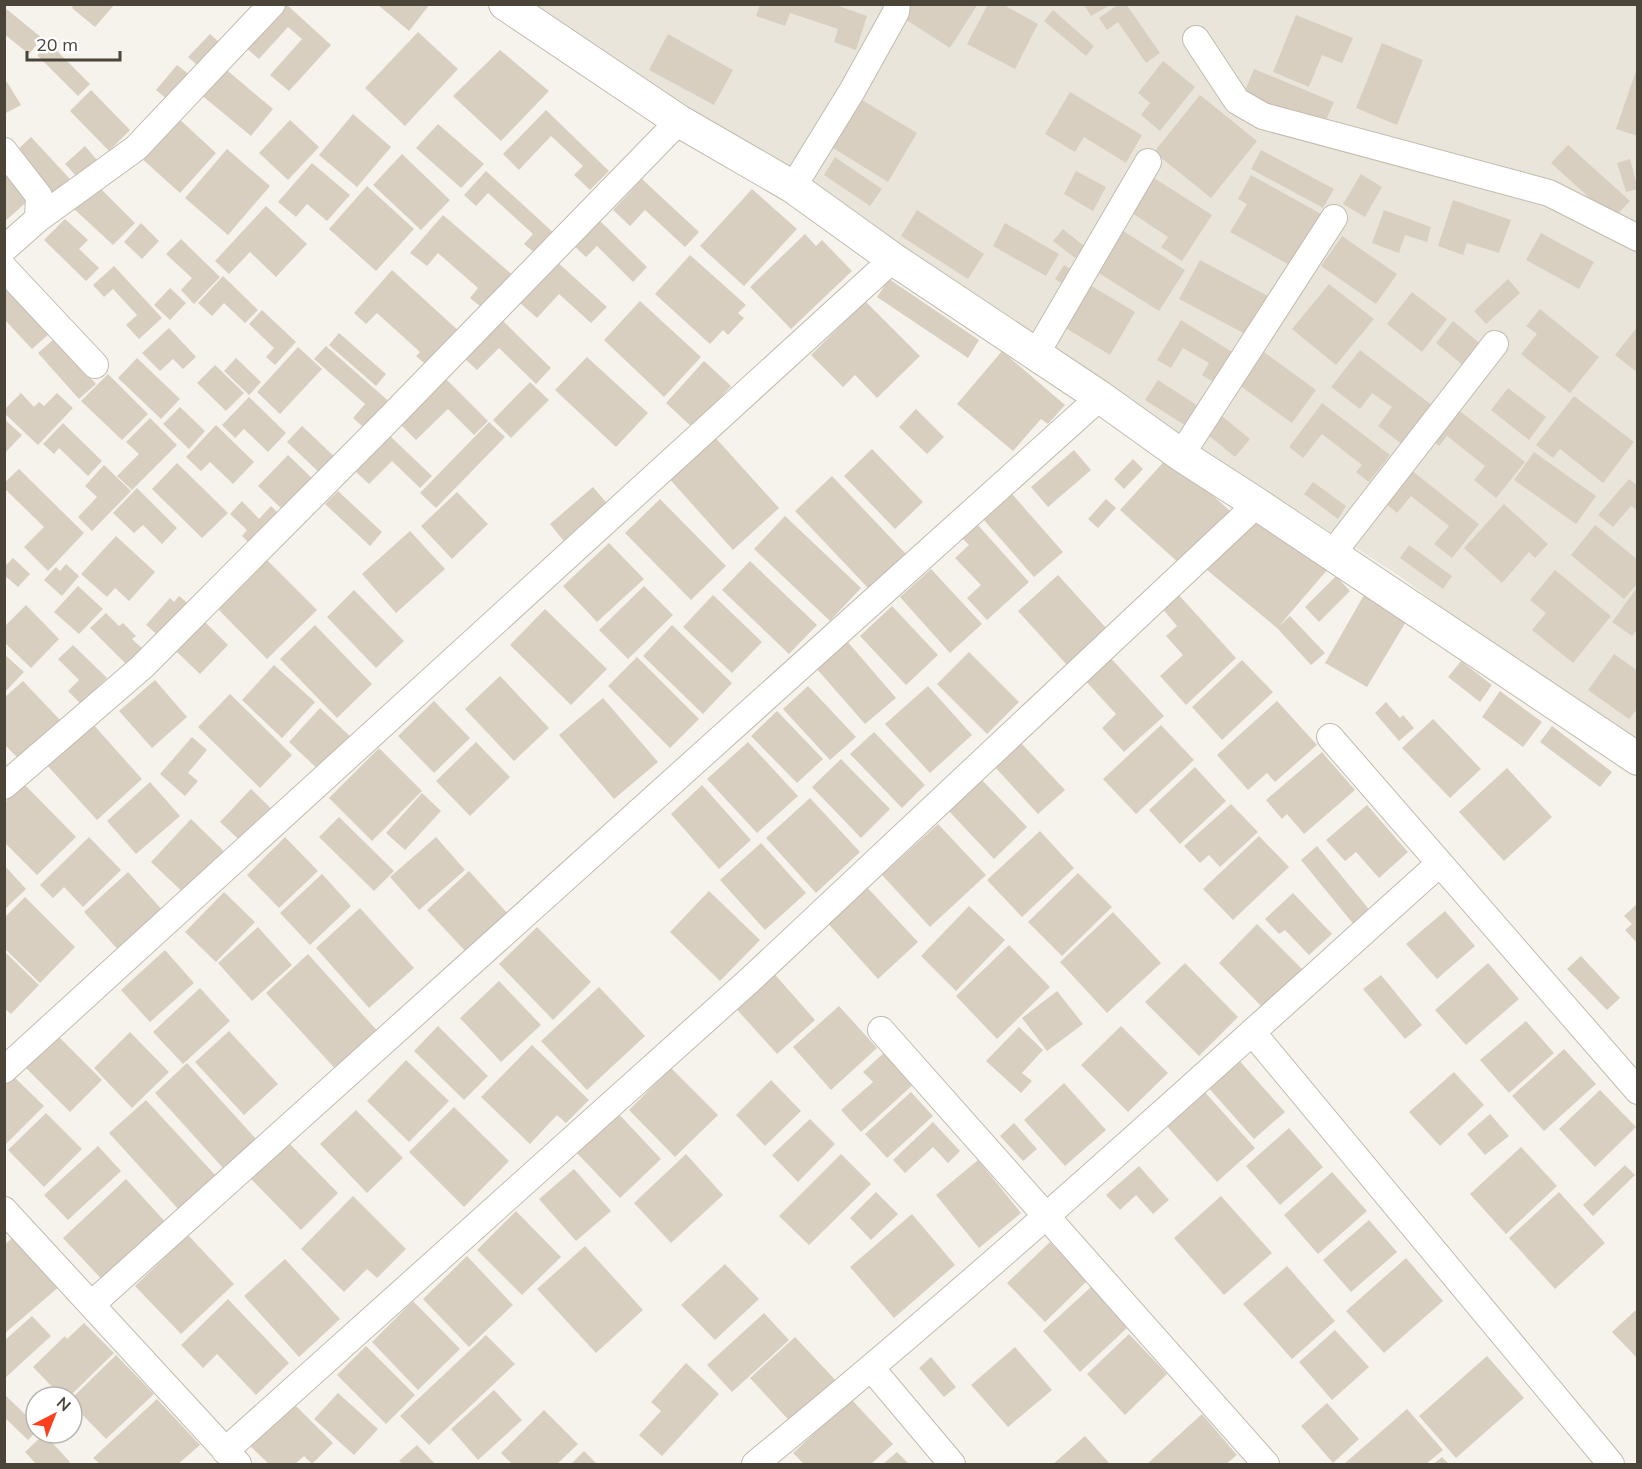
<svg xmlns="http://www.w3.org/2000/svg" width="1642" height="1469" viewBox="0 0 1642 1469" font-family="Mulish,sans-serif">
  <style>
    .residential { fill: #eae5da }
    .building { fill: #d8cfc1 }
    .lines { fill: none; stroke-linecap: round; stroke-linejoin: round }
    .minor-casing { stroke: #c2bbae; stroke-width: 28 }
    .tertiary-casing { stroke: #c2bbae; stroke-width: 34 }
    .minor { stroke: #fff; stroke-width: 26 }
    .tertiary { stroke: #fff; stroke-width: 32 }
  </style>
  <rect width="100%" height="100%" fill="#f6f3ec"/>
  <path class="residential" d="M524,5H1637V754L1401,577L1010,326Z"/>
  <path class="building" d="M74,4H115L95,27L72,8Z
    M281,4H286L331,45L289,91L270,75L302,39L288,27L259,59L244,46Z
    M377,4H430L409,31Z
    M760,4H833L867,16L856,50L834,42L838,29L790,13L785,26L756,16Z
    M907,4H978L950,48L900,16Z
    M988,4H1002L1038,24L1015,69L967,44Z
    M1119,4H1126L1160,53L1146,63L1118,22L1107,30L1099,18Z
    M1084,5H1110L1091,16Z
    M4,7L42,38L29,54L4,34Z
    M1053,10L1094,46L1086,56L1044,21Z
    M1296,15L1353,38L1342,63L1322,55L1309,87L1273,72Z
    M418,32L458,69L405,126L365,88Z
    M210,34L221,44L199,67L188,57Z
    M668,34L733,70L714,105L649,70Z
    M49,43L90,84L78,96L37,55Z
    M1382,43L1423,60L1397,125L1356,108Z
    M500,50L549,91L501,141L453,96Z
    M1163,61L1195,87L1160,131L1141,115L1150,103L1138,93Z
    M177,65L190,75L168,100L156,90Z
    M222,66L273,109L251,136L199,93Z
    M1637,68H1638V136L1616,129Z
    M1254,69L1334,102L1323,127L1244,93Z
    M7,82L21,105L6,113L4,110V83Z
    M91,90L130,130L109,151L70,111Z
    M1070,92L1142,135L1126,163L1084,137L1075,152L1045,134Z
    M1200,95L1257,141L1211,198L1154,152Z
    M862,100L917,133L888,182L833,148Z
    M546,110L609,171L590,190L574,175L583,166L551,136L519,170L503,154Z
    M353,114L391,147L357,187L319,155Z
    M177,117L216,153L180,193L140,157Z
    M290,120L319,147L288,180L259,153Z
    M438,124L484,164L461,188L416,148Z
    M31,137L70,179L51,197L12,155Z
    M1568,145L1630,201L1613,219L1551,163Z
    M85,146L97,160L78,178L65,164Z
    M227,149L270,186L228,235L185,198Z
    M1261,150L1334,189L1323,208L1251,169Z
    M402,154L450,200L421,230L373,185Z
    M835,157L882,189L870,206L824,175Z
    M1630,159L1638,189L1626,192L1617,163Z
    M312,163L350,195L327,221L307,204L296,217L278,202Z
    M4,170L30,199L4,222Z
    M486,171L555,234L537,255L524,244L533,234L488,193L476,206L464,195Z
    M1076,171L1106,187L1093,211L1064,194Z
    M1361,174L1382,187L1365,217L1343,204Z
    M1251,175L1323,215L1293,267L1230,232L1247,204L1238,199Z
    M1151,176L1212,215L1182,261L1161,247L1168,237L1129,211Z
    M642,179L699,232L685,247L645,210L630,226L613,210Z
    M96,184L135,223L113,245L73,208Z
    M367,186L414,229L376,271L329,229Z
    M752,189L797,229L744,286L700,246Z
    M1453,200L1511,220L1499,253L1467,243L1463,255L1438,246Z
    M266,206L307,244L276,277L250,252L229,274L215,261Z
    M917,210L984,254L968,279L901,236Z
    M1384,210L1431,227L1427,242L1405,235L1399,253L1372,243Z
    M443,215L515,277L486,311L470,298L478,288L438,253L427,266L410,253Z
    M597,218L647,267L633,282L597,246L586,257L572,244Z
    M65,219L88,240L79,249L99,268L86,281L44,240Z
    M141,223L159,241L142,259L124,242Z
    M1005,223L1059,254L1046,276L993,246Z
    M1063,229L1084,246L1075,258L1053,241Z
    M1120,229L1185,270L1159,311L1094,270Z
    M1541,233L1594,262L1579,289L1526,260Z
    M805,234L816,246L822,240L852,271L791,329L750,287Z
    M1342,236L1397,274L1376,304L1321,266Z
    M181,239L220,277L194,304L181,290L192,278L166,254Z
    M690,255L746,305L738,313L744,318L728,335L723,330L710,344L655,294Z
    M1200,260L1270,297L1249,336L1179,299Z
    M556,261L607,307L591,323L559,294L537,318L519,302Z
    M1064,265L1075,272L1066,286L1055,279Z
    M114,266L162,318L139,339L126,325L137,315L113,289L104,297L93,285Z
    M392,270L461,333L430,368L416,356L420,352L377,313L366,324L354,313Z
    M223,276L258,310L245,323L224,303L212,316L198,303Z
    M889,279L979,340L968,358L877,297Z
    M1508,279L1520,293L1486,324L1474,311Z
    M4,284L50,333L32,349L4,319Z
    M1329,284L1374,319L1336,365L1292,329Z
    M1090,285L1135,312L1110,355L1064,327Z
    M170,288L186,303L170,320L154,305Z
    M1412,292L1447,319L1422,352L1387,324Z
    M640,301L701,357L664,397L604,340Z
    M865,301L920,356L877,398L855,375L843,387L811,355Z
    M1540,309L1599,357L1570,393L1521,354L1537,334L1526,326Z
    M262,310L296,342L275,365L266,357L274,348L249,324Z
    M502,320L551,368L536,384L499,348L477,370L464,358Z
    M1181,320L1237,355L1218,385L1202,375L1209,363L1183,348L1171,368L1157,360Z
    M1453,321L1483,346L1465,367L1436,343Z
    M1638,326V373L1615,355Z
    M169,328L196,357L183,369L173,359L160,371L142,353Z
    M339,333L386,374L376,386L329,345Z
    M55,338L96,384L79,399L38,353Z
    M326,346L393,405L369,432L353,418L365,404L314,359Z
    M298,347L322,369L280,414L257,392Z
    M1360,350L1433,406L1403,445L1378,426L1392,407L1372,393L1360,409L1331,387Z
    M1002,351L1065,405L1048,424L1041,419L1013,451L957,404Z
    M1264,352L1316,390L1292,423L1239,385Z
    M587,357L648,413L616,447L555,390Z
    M137,358L180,399L161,419L118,378Z
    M236,358L261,382L249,395L224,371Z
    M704,361L731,386L693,428L666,403Z
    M215,365L244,393L226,411L197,383Z
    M108,374L148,414L122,440L81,401Z
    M446,379L488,421L474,435L448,409L416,440L400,424Z
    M1158,380L1203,409L1191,429L1145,400Z
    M530,382L549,400L511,438L493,420Z
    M1508,388L1546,417L1529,440L1491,410Z
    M21,393L34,407L39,402L44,406L57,393L73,408L38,445L4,413V410Z
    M1574,396L1634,442L1603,483L1560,449L1553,458L1536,445Z
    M249,397L286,433L268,452L244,429L235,438L222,425Z
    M1322,403L1390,455L1369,482L1356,472L1362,465L1322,434L1303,458L1289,447Z
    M180,407L205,431L189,449L163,424Z
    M1456,408L1525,462L1496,498L1474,480L1485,466L1447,436L1439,446L1431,440Z
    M916,409L944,437L927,454L899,427Z
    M1217,412L1250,439L1235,457L1202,430Z
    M150,418L177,445L132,490L117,476L139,454L126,442Z
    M4,419L22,435L4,454Z
    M489,422L505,437L436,508L420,493Z
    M63,423L102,461L88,476L59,448L54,454L43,444Z
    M216,425L254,462L233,484L210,462L201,471L186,457Z
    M302,426L338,460L323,476L287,442Z
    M713,435L779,508L733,550L667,476Z
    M390,436L432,476L420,488L392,461L369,484L355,471Z
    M872,449L923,502L895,529L844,476Z
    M1074,450L1091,470L1048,507L1031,487Z
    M1534,452L1596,496L1576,524L1514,480Z
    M288,455L316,482L286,513L258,486Z
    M1169,456L1230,511L1181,565L1120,510Z
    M1133,459L1143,469L1124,489L1114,479Z
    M177,463L228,513L202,538L152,489Z
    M104,465L131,491L92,531L78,517L97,497L85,486Z
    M1406,466L1479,524L1452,558L1434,544L1449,526L1411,496L1397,513L1380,499Z
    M19,469L84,533L48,571L24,547L44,527L4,488V483Z
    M832,476L907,555L870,590L795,511Z
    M1629,479L1638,486V511L1631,506L1613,527L1598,515Z
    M1313,482L1346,506L1338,519L1304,494Z
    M593,487L611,508L567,545L550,524Z
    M137,488L177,528L162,544L143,525L134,533L113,513Z
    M338,491L382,532L370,546L325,504Z
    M457,492L488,524L452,559L421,526Z
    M1012,494L1063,552L1034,577L984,520Z
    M660,499L726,566L691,600L625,533Z
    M1106,499L1116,508L1098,528L1088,519Z
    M242,501L259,519L271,506L283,518L254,548L242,536L247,530L230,514Z
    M1504,504L1548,544L1535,558L1529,552L1502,583L1464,548Z
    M1253,515L1328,569L1279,626L1290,616L1325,653L1311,665L1277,628L1207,570Z
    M785,516L861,588L830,621L754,549Z
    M976,523L1029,582L987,620L967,598L981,585L955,558L969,545L961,537Z
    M1595,525L1638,560V583L1624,599L1571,555Z
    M410,531L445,569L396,613L362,574Z
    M116,536L155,572L129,601L115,588L107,597L81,574Z
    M609,543L644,579L597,622L563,586Z
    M1409,545L1452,576L1443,589L1400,558Z
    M13,558L30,574L18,587L4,575V567Z
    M267,560L317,610L267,659L218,609Z
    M750,561L817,625L789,654L722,590Z
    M66,564L79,576L62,596L44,580L56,567L60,571Z
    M931,569L982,624L950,653L900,597Z
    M1555,570L1611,616L1573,663L1532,630L1546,613L1530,600Z
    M1058,575L1107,629L1067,665L1018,611Z
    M1336,576L1350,591L1319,622L1305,607Z
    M78,586L103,609L79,634L54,612Z
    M644,586L673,615L628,659L599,630Z
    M1638,586V629L1632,636L1612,622Z
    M354,590L404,641L376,668L327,617Z
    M1177,593L1236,658L1186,705L1160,676L1183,655L1166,636L1177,626L1161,607Z
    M713,595L762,642L732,673L683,627Z
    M1364,595L1407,620L1367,687L1325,663Z
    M179,596L190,605L160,637L146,625L170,598L174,602Z
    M26,605L59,639L31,668L4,642V627Z
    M892,606L938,655L906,685L860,636Z
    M545,609L607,669L571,705L510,645Z
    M106,613L119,626L123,623L136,636L132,639L144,650L128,666L90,628Z
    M204,621L228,645L200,674L176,651Z
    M315,625L372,684L337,718L280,659Z
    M672,625L732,683L703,714L643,656Z
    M847,641L896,698L865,724L816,668Z
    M73,645L107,678L81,704L68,691L79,680L58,659Z
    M969,652L1019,702L987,734L937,684Z
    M4,654L24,672L4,693Z
    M1107,654L1164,716L1124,752L1102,728L1116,714L1082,677Z
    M1614,654L1638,671V708L1629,719L1588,690Z
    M637,657L699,719L670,748L608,686Z
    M1242,660L1273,692L1222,740L1192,707Z
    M1461,661L1492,685L1480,702L1448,677Z
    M274,665L315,702L282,738L242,700Z
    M500,676L549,728L514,761L465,709Z
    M155,680L187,717L152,748L119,711Z
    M23,681L60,720L19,759L4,744V698Z
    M808,686L856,737L830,760L783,709Z
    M928,686L972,735L930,773L885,724Z
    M1500,691L1542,722L1523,747L1482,717Z
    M230,694L292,755L260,788L198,727Z
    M603,698L658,762L614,799L559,735Z
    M434,701L470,738L434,773L398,736Z
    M1277,701L1317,745L1275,782L1267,773L1248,790L1217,755Z
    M1386,702L1400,718L1403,715L1414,728L1399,741L1375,713Z
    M320,708L354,740L323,774L289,742Z
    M777,711L823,759L797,783L751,736Z
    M1433,719L1481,769L1450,798L1402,748Z
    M91,722L142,779L97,820L45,763Z
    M1161,725L1194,760L1136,814L1103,779Z
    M1552,726L1612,772L1600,787L1540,742Z
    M874,732L925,785L902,808L850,754Z
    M192,737L207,750L188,773L198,781L185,796L160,774Z
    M476,742L510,777L470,816L436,781Z
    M748,742L798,796L757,833L707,779Z
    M1021,743L1065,790L1038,814L995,767Z
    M379,748L422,791L372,841L329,798Z
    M1322,752L1355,790L1304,834L1287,814L1282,819L1266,800Z
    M841,759L890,809L861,838L812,787Z
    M1195,767L1226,801L1180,844L1149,810Z
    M1507,768L1552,817L1504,861L1459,812Z
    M980,778L1027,827L994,859L947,809Z
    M150,782L180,816L136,854L107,821Z
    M24,784L76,837L37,875L4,842V803Z
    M702,785L751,840L719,869L671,814Z
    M251,789L278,815L247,847L220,822Z
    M422,793L441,811L405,850L386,833Z
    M810,798L860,852L816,893L766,838Z
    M1231,804L1258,832L1220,867L1209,855L1200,863L1184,846Z
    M1367,805L1408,852L1379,878L1356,852L1345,861L1326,840Z
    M339,817L394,871L374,891L319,837Z
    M191,819L229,856L189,898L151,862Z
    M938,824L986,875L930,927L882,875Z
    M1040,831L1074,868L1022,917L987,880Z
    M1259,836L1289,867L1233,920L1203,889Z
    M89,837L121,870L83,907L64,887L53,898L40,885Z
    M285,837L318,871L279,908L247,875Z
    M436,837L465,870L419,910L390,877Z
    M761,843L806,893L765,930L720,880Z
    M1317,846L1372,913L1355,926L1301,860Z
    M5,866L26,889L5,909Z
    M469,871L509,915L467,953L427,910Z
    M128,872L165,913L121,953L84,912Z
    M1078,873L1112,907L1062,956L1028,922Z
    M322,874L351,906L310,945L280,913Z
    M863,883L918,942L878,979L824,919Z
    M709,891L760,940L720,981L670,932Z
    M224,892L255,922L216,962L185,932Z
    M1293,893L1332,934L1309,955L1285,930L1279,934L1265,919Z
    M25,897L75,947L40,983L4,948V918Z
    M1638,903V944L1625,930L1632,924L1624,916Z
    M969,906L1005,940L956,991L921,956Z
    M360,908L414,968L369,1008L316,948Z
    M1445,911L1475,946L1437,979L1406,944Z
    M1113,912L1161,963L1107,1013L1060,962Z
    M1257,924L1303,970L1264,1009L1219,963Z
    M258,927L292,965L252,1001L218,963Z
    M537,927L591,982L553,1020L499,964Z
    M1009,945L1050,987L997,1039L956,996Z
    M165,950L194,983L150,1022L121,990Z
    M4,951L39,985L11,1014L4,1008Z
    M308,954L381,1035L339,1073L266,993Z
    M1581,956L1620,998L1607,1010L1567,969Z
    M1185,963L1238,1017L1199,1056L1145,1002Z
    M1488,963L1519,999L1466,1045L1435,1010Z
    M770,969L815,1020L777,1054L731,1003Z
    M1381,975L1422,1025L1405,1039L1363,989Z
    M499,981L541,1025L501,1062L460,1018Z
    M599,987L645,1036L587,1090L541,1041Z
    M200,988L230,1021L183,1064L153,1032Z
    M1057,991L1083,1024L1047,1051L1022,1018Z
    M839,1006L877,1048L831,1090L793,1047Z
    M1526,1021L1554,1053L1509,1093L1480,1060Z
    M438,1026L488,1076L464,1100L414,1051Z
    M1121,1026L1168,1073L1128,1112L1081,1065Z
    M1019,1027L1043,1050L1022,1073L1032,1081L1021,1093L986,1061Z
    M229,1031L278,1084L244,1115L195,1062Z
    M130,1032L169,1072L132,1108L94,1068Z
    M57,1035L102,1080L70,1112L25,1067Z
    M532,1045L589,1100L566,1123L557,1115L530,1144L481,1097Z
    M1564,1049L1596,1084L1544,1131L1512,1096Z
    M887,1050L916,1082L861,1132L841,1110L873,1082L863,1072Z
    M1237,1058L1285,1112L1254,1139L1206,1085Z
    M406,1060L449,1101L409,1142L367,1101Z
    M187,1063L256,1139L223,1168L155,1093Z
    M671,1068L718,1115L675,1157L629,1110Z
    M9,1072L44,1106L4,1146V1077Z
    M1454,1072L1484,1105L1440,1146L1409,1112Z
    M771,1080L801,1111L765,1146L736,1115Z
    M1064,1083L1106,1130L1065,1166L1024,1120Z
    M1202,1089L1255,1148L1217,1182L1164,1123Z
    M1600,1090L1636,1127L1595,1167L1559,1129Z
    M911,1092L933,1116L887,1158L865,1134Z
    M146,1100L217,1177L180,1211L109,1133Z
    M454,1107L509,1161L464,1207L409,1152Z
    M356,1110L403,1158L367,1193L320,1144Z
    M615,1110L661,1159L620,1198L574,1150Z
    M46,1113L82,1149L44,1187L8,1150Z
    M1490,1114L1509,1136L1485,1155L1467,1134Z
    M810,1119L835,1144L798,1182L772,1155Z
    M933,1122L960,1151L948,1163L933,1147L905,1173L893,1160Z
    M1014,1123L1037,1149L1023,1161L1000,1136Z
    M1289,1128L1323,1167L1280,1205L1246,1166Z
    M288,1142L338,1193L301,1230L251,1179Z
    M98,1146L121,1171L68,1220L44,1195Z
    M1521,1147L1557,1186L1506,1234L1470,1194Z
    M686,1154L723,1195L671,1243L634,1203Z
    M841,1154L871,1184L809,1245L779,1216Z
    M978,1160L1021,1213L979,1248L936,1195Z
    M1625,1165L1635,1175L1593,1216L1583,1205Z
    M1139,1166L1169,1200L1153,1214L1136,1195L1120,1210L1106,1195Z
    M574,1169L611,1211L576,1241L539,1199Z
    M1332,1172L1367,1211L1318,1254L1284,1215Z
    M126,1179L171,1228L108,1286L63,1238Z
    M876,1192L898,1214L871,1240L850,1218Z
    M1559,1192L1605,1243L1555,1289L1509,1238Z
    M353,1196L406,1249L377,1278L367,1269L344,1292L301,1249Z
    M1221,1196L1272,1253L1224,1295L1174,1238Z
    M516,1211L561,1257L522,1295L477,1250Z
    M912,1214L955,1265L894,1318L850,1267Z
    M1369,1220L1397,1252L1351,1292L1323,1260Z
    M16,1235L61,1285L4,1334V1245Z
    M188,1235L234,1284L181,1334L135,1286Z
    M1050,1242L1087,1281L1045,1322L1007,1283Z
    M585,1246L643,1310L596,1353L537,1289Z
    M467,1256L513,1305L469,1347L423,1299Z
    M1406,1258L1443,1301L1384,1353L1346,1311Z
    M285,1259L340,1319L299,1357L244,1296Z
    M725,1264L759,1299L715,1340L681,1305Z
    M1287,1266L1335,1321L1292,1359L1243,1304Z
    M1091,1287L1128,1327L1080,1372L1043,1331Z
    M228,1299L289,1363L256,1395L217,1354L203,1368L181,1345Z
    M413,1301L460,1349L418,1390L372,1342Z
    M1638,1308V1359L1612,1332Z
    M764,1313L789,1340L732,1392L707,1365Z
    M32,1316L51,1336L4,1379V1341Z
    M84,1323L114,1353L69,1397H62L33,1367L65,1336L67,1339Z
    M1335,1330L1369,1367L1332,1400L1299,1362Z
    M1129,1334L1167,1374L1125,1415L1087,1374Z
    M486,1335L515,1364L429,1445L400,1416Z
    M795,1337L840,1385L795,1427L750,1378Z
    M366,1346L415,1395L386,1424L337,1375Z
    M1015,1347L1052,1390L1008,1427L971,1385Z
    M116,1355L154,1394L106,1439L72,1404V1398Z
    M1487,1356L1524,1398L1456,1458L1419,1416Z
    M931,1357L956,1387L944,1397L919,1368Z
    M686,1363L719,1394L662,1456L639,1435L661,1411L651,1402Z
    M494,1390L522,1420L478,1460L451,1429Z
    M338,1393L378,1429L354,1455L314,1419Z
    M4,1394L36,1425V1432L28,1440L4,1417Z
    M157,1399L200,1445L178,1464H100L93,1458Z
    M851,1399L893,1444L871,1464H804L793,1453Z
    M290,1400L333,1443L312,1464L304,1456L295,1464H269L247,1443Z
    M1327,1403L1359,1439L1333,1463L1301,1426Z
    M1407,1409L1443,1450L1426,1464H1344Z
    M544,1410L578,1444L557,1464H512L501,1453Z
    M1202,1414L1237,1455L1226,1464H1147Z
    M44,1434L70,1462L68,1464H36L25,1452Z
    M1085,1436L1110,1464H1053Z
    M417,1445L435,1464H403L399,1461Z
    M584,1451L597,1464H571Z
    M897,1452L909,1464H883Z
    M1442,1457L1449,1464H1433Z"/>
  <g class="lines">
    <g class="minor-casing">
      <path id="minor" d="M1196,39L1237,101L1263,116L1549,193L1638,238
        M4,151L39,196L38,219
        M793,187L852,91L896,12L897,4
        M4,249L38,219L136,148L272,4
        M4,268L95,365
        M1036,354L1148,162
        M1181,455L1334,218
        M1332,554L1495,344
        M1330,737L1638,1091
        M4,786L142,667L384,424L679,121
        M881,1030L1266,1464
        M1252,1032L1611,1464
        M4,1070L893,259
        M4,1210L238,1464
        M92,1304L1100,397
        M872,1369L952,1464
        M225,1451L751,979L1257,504
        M755,1464C990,1272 1213,1067 1439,864"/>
    </g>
    <g class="tertiary-casing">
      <path id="tertiary" d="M505,4L679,121L793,187L893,259L1100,397L1181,455L1257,504L1638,759"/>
    </g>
    <use href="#minor" class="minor"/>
    <use href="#tertiary" class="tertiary"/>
  </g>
  <rect width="1642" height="1469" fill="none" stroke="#4b4439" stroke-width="12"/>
  <g transform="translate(54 1415) rotate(42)"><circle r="28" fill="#ffffff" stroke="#b7b4b0" stroke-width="1.5"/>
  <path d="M0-4.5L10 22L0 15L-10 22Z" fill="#fc3f1d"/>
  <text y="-9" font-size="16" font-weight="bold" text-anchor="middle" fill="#4b4439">N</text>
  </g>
  <path d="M27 51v9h93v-9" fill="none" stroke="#4b4439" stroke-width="3"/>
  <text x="36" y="51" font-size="18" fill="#4b4439" stroke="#ffffff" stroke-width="4.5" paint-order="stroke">20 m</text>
</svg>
